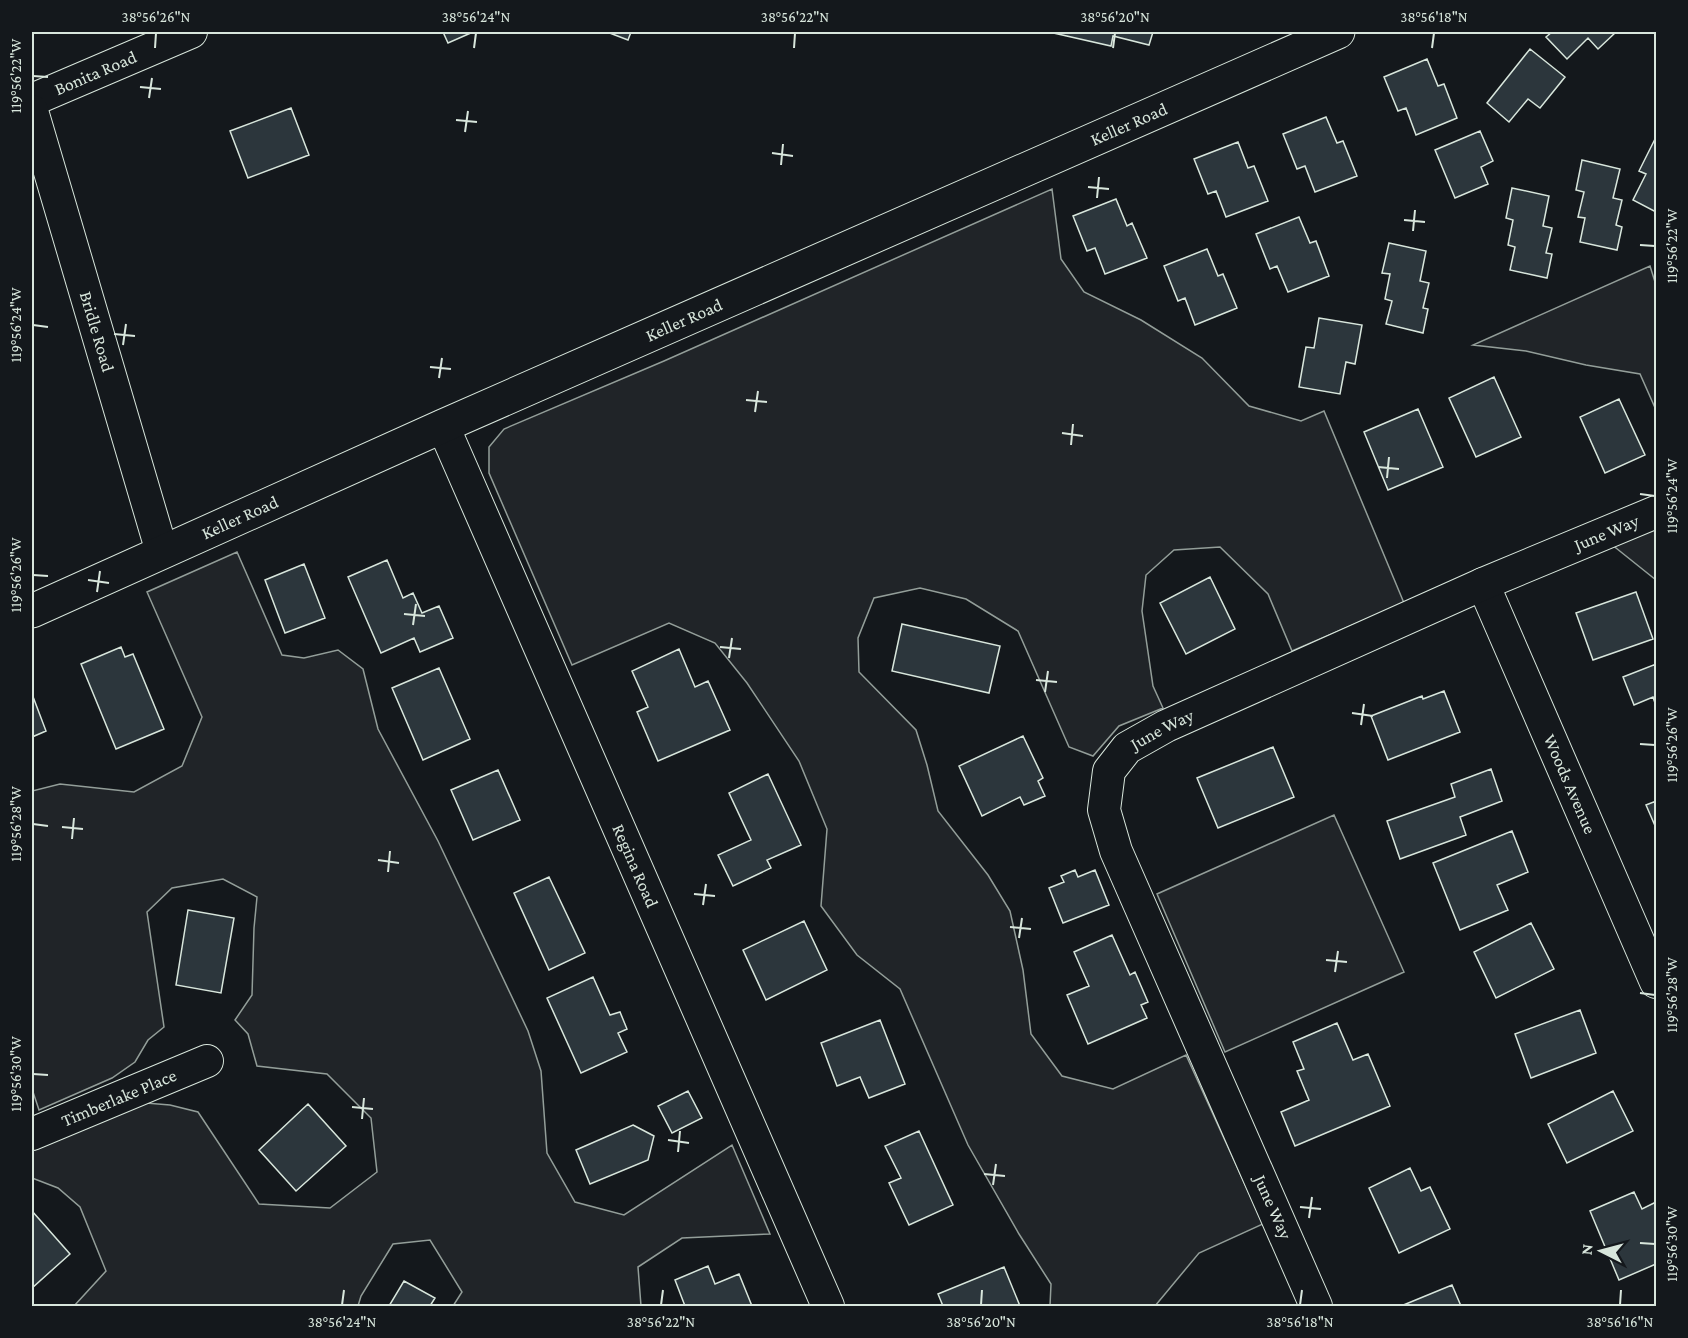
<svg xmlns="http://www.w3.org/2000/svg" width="1688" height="1338" viewBox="0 0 1688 1338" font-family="'Crimson Pro',serif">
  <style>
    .green { fill: #202428; stroke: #939e99; stroke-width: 1.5 }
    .building { fill: #2c363c; stroke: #d8e6dc; stroke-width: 1.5 }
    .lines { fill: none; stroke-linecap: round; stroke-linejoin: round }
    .street-casing { stroke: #d8e6dc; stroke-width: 34 }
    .secondary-casing { stroke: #d8e6dc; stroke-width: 35 }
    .street { stroke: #14181c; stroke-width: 32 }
    .secondary { stroke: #14181c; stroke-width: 33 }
    .ticks { fill: none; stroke: #d8e6dc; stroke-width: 2 }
    .labels { text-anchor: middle; stroke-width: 4.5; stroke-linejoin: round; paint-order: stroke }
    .street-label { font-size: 18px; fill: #d8e6dc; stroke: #14181c }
    .neatline { fill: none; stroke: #d8e6dc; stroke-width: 2 }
    .ticks-label { font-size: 15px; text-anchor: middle; fill: #d8e6dc }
  </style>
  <rect width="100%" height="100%" fill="#14181c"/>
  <path class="green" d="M1052,189L1061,259L1084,292L1141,320L1202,358L1249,406L1301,421L1324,411L1404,603L1292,651L1268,594L1220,547L1174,550L1146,575L1142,611L1153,686L1163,708L1119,726L1093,756L1069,747L1018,631L966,599L920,588L874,598L858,638L859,672L916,730L927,765L938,811L988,875L1010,911L1023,970L1031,1034L1062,1076L1113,1089L1186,1055L1263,1224L1199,1253L1155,1306H1050L1051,1284L1019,1234L968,1145L900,989L857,955L821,906L827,829L799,761L747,683L715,643L669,623L572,665L489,473V447L504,429L664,361Z
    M1650,266L1656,285V410L1640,374L1586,365L1526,351L1473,345Z
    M1656,525V580L1611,544Z
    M237,552L282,655L304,658L338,650L363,669L378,729L438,841L528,1031L541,1071L547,1153L575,1202L624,1215L732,1145L770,1234L682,1238L638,1267L641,1306H453L462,1292L430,1240L393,1244L361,1296L358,1306H74L106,1271L80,1207L58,1188L32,1178V1151L146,1103L170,1105L198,1112L259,1204L330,1208L377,1172L371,1118L327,1074L257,1066L248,1034L235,1020L252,995L254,928L257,897L223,879L172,888L147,912L164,1027L148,1040L135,1062L112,1078L39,1110L32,1089V791L60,784L134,792L182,766L202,717L147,592Z
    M1334,815L1404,972L1225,1052L1157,894Z"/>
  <path class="building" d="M443,32H473L448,43Z
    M607,32H631L628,40Z
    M1049,32H1153L1149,45L1113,36L1111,46Z
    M1552,32H1616L1598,49L1588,38L1567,59L1546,37Z
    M1530,49L1565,77L1540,108L1528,99L1509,122L1487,103Z
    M1427,59L1438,86L1444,84L1457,118L1416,135L1406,108L1398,111L1384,77Z
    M291,108L309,155L248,178L230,131Z
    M1326,117L1337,143L1343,141L1357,176L1315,192L1305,166L1297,169L1283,134Z
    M1480,131L1493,161L1481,167L1488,184L1455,198L1435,150Z
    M1656,137V212L1633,200L1646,174L1639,171Z
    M1238,142L1248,168L1254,166L1268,201L1226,217L1216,191L1208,194L1194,159Z
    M1582,160L1620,169L1613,198L1622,200L1616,225L1622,227L1617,250L1580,242L1585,218L1578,217L1584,192L1576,190Z
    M1512,188L1549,196L1543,226L1552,228L1546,253L1552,254L1547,278L1510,270L1515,247L1508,245L1513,220L1506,218Z
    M1116,199L1127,226L1132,223L1147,258L1105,274L1095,248L1087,251L1073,216Z
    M1299,217L1310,243L1316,241L1329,276L1288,292L1277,266L1270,269L1256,234Z
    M1389,243L1426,251L1420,281L1429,283L1423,308L1428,309L1423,333L1386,324L1392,301L1385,299L1390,274L1382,273Z
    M1207,249L1218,276L1223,274L1237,308L1195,325L1185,298L1178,301L1164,266Z
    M1319,318L1362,325L1355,364L1346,362L1340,394L1299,387L1306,347L1314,348Z
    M1494,377L1521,437L1476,457L1449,398Z
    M1619,399L1645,455L1605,473L1580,417Z
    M1418,409L1443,467L1388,490L1364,432Z
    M387,560L403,598L413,593L422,613L439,606L453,638L420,652L414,638L381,653L348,577Z
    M304,564L325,618L285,633L265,580Z
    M1210,577L1235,629L1186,654L1160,603Z
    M1636,592L1653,639L1593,660L1576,613Z
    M902,624L1000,646L989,693L892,671Z
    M121,647L125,657L133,654L164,729L116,749L81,664Z
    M679,649L695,687L708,681L730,730L658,761L637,712L648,707L632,671Z
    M1656,664V706L1653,697L1634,705L1623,677Z
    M439,668L470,739L423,760L392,688Z
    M1444,691L1460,732L1388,760L1371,716L1422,696L1423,699Z
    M32,694L46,731L32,737Z
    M1023,736L1043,778L1038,781L1045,796L1024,805L1020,797L982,816L959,766Z
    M1273,747L1294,797L1218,828L1197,778Z
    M1491,769L1502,801L1460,817L1466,835L1400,859L1387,821L1455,797L1451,784Z
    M498,770L520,820L473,840L451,790Z
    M768,774L801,845L767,860L771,868L733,886L718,855L751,840L729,793Z
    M1656,801V828L1646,805Z
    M1512,831L1528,872L1497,885L1508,910L1460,930L1433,863Z
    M1075,870L1078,877L1095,870L1109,905L1063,923L1049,888L1064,882L1061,876Z
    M549,877L585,953L549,970L514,893Z
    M188,910L234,918L221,993L176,985Z
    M804,921L827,970L766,1000L743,950Z
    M1531,923L1554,969L1496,998L1474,952Z
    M1112,935L1130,975L1135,972L1148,1002L1141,1005L1147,1018L1088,1044L1067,995L1089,986L1074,952Z
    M593,977L610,1015L620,1012L627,1029L618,1033L627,1052L581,1073L547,998Z
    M1580,1010L1596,1053L1531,1078L1515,1034Z
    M880,1020L905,1084L869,1098L860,1077L837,1086L821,1043Z
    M1337,1023L1353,1060L1368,1054L1390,1106L1295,1146L1281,1112L1309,1100L1297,1071L1304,1069L1293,1042Z
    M688,1091L702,1118L672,1133L658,1106Z
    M1613,1091L1633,1131L1567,1163L1548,1124Z
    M308,1104L346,1146L296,1191L259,1150Z
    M633,1125L654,1136L648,1160L590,1184L576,1150Z
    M919,1131L953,1205L909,1225L889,1183L901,1178L885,1146Z
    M1410,1168L1421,1191L1430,1187L1450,1229L1399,1253L1369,1188Z
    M1634,1192L1642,1209L1656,1202V1264L1619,1280L1590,1211Z
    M32,1211L70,1254L32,1288Z
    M708,1266L715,1284L739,1274L752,1306H685L675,1280Z
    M1004,1267L1020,1306H943L938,1294Z
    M404,1281L435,1298L430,1306H389Z
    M1452,1285L1461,1306H1401Z"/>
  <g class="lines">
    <g class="street-casing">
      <g id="street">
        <path id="s1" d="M32,100L191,32"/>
        <path id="s2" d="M32,111L162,552"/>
        <path id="s3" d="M443,426L828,1306"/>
        <path id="s4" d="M1483,584L1656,982"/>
        <path id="s5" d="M32,1134L207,1061"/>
        <path id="s6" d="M1316,1306L1116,851L1104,810L1109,771L1127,748L1166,726L1483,584L1656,512"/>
      </g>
    </g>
    <g class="secondary-casing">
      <g id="secondary">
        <path id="s7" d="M32,611L443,426L1338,32"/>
      </g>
    </g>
    <use href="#street" class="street"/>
    <use href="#secondary" class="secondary"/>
  </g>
  <path class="ticks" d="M155,48L156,33M474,48L476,33M794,48L795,33M1113,48L1115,33M1432,48L1434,33M33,76L48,77M140,87L161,89M149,98L152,78M456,120L477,122M465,132L468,111M772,153L793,156M781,165L783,144M1088,187L1109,189M1097,198L1099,177M1404,220L1425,222M1413,231L1415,210M1640,245L1655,246M33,325L48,327M114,334L135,336M123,345L126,324M430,367L451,369M439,378L442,358M746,400L767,402M755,412L758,391M1062,433L1083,436M1071,445L1073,424M1378,467L1399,469M1387,478L1389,457M1640,494L1655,496M33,575L48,576M88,580L109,583M97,592L100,571M404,614L425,616M413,625L416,604M720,647L741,649M729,658L732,638M1036,680L1057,682M1045,692L1048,671M1352,713L1373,716M1361,725L1364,704M1640,744L1655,745M33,824L48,826M62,827L83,829M72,839L74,818M378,860L399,863M388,872L390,851M694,894L715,896M703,905L706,884M1010,927L1031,929M1019,938L1022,918M1326,960L1347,962M1335,972L1338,951M1640,993L1655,995M33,1074L48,1075M352,1107L373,1109M362,1119L364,1098M668,1140L689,1143M678,1152L680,1131M984,1174L1005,1176M993,1185L996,1164M1300,1207L1321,1209M1309,1218L1312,1197M1640,1243L1655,1244M342,1305L344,1290M661,1305L663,1290M981,1305L982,1290M1300,1305L1302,1290M1620,1305L1621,1290"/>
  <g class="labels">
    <g class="street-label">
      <text dy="6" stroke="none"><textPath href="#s1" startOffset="69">Bonita Road</textPath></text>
      <text dy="6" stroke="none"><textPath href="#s7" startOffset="1200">Keller Road</textPath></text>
      <text dy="6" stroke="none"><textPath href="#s7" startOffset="714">Keller Road</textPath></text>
      <text dy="6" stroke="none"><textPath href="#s2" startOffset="230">Bridle Road</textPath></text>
      <text dy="6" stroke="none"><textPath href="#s7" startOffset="228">Keller Road</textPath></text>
      <text dy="6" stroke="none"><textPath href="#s6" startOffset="1134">June Way</textPath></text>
      <text dy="6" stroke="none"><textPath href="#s6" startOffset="648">June Way</textPath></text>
      <text dy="6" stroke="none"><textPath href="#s4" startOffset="218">Woods Avenue</textPath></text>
      <text dy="6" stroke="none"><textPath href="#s3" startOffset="480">Regina Road</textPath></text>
      <text dy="6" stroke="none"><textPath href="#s5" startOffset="94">Timberlake Place</textPath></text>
      <text transform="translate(1273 1207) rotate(66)" y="6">June Way</text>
    </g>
  </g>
  <rect width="1688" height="1338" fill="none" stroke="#14181c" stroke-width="66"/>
  <g transform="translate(1601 1251) rotate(276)" stroke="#14181c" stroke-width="4.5" paint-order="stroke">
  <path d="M0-4.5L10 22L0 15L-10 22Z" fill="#d8e6dc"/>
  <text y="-9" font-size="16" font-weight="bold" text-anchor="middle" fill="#d8e6dc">N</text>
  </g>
  <rect x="33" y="33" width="1622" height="1272" class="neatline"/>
  <g class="ticks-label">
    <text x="156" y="22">38°56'26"N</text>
    <text x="476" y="22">38°56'24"N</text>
    <text x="795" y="22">38°56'22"N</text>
    <text x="1115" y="22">38°56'20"N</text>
    <text x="1434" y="22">38°56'18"N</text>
    <text transform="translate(16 76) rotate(-90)" y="5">119°56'22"W</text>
    <text transform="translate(1672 246) rotate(-90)" y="5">119°56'22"W</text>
    <text transform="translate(16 325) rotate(-90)" y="5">119°56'24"W</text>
    <text transform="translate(1672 496) rotate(-90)" y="5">119°56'24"W</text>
    <text transform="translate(16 575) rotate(-90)" y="5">119°56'26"W</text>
    <text transform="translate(1672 745) rotate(-90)" y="5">119°56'26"W</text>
    <text transform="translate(16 824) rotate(-90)" y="5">119°56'28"W</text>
    <text transform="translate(1672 995) rotate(-90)" y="5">119°56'28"W</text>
    <text transform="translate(16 1074) rotate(-90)" y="5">119°56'30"W</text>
    <text transform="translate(1672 1244) rotate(-90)" y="5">119°56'30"W</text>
    <text x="342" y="1327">38°56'24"N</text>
    <text x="661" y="1327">38°56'22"N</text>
    <text x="981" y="1327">38°56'20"N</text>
    <text x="1300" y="1327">38°56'18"N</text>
    <text x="1620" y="1327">38°56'16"N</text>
  </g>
</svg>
